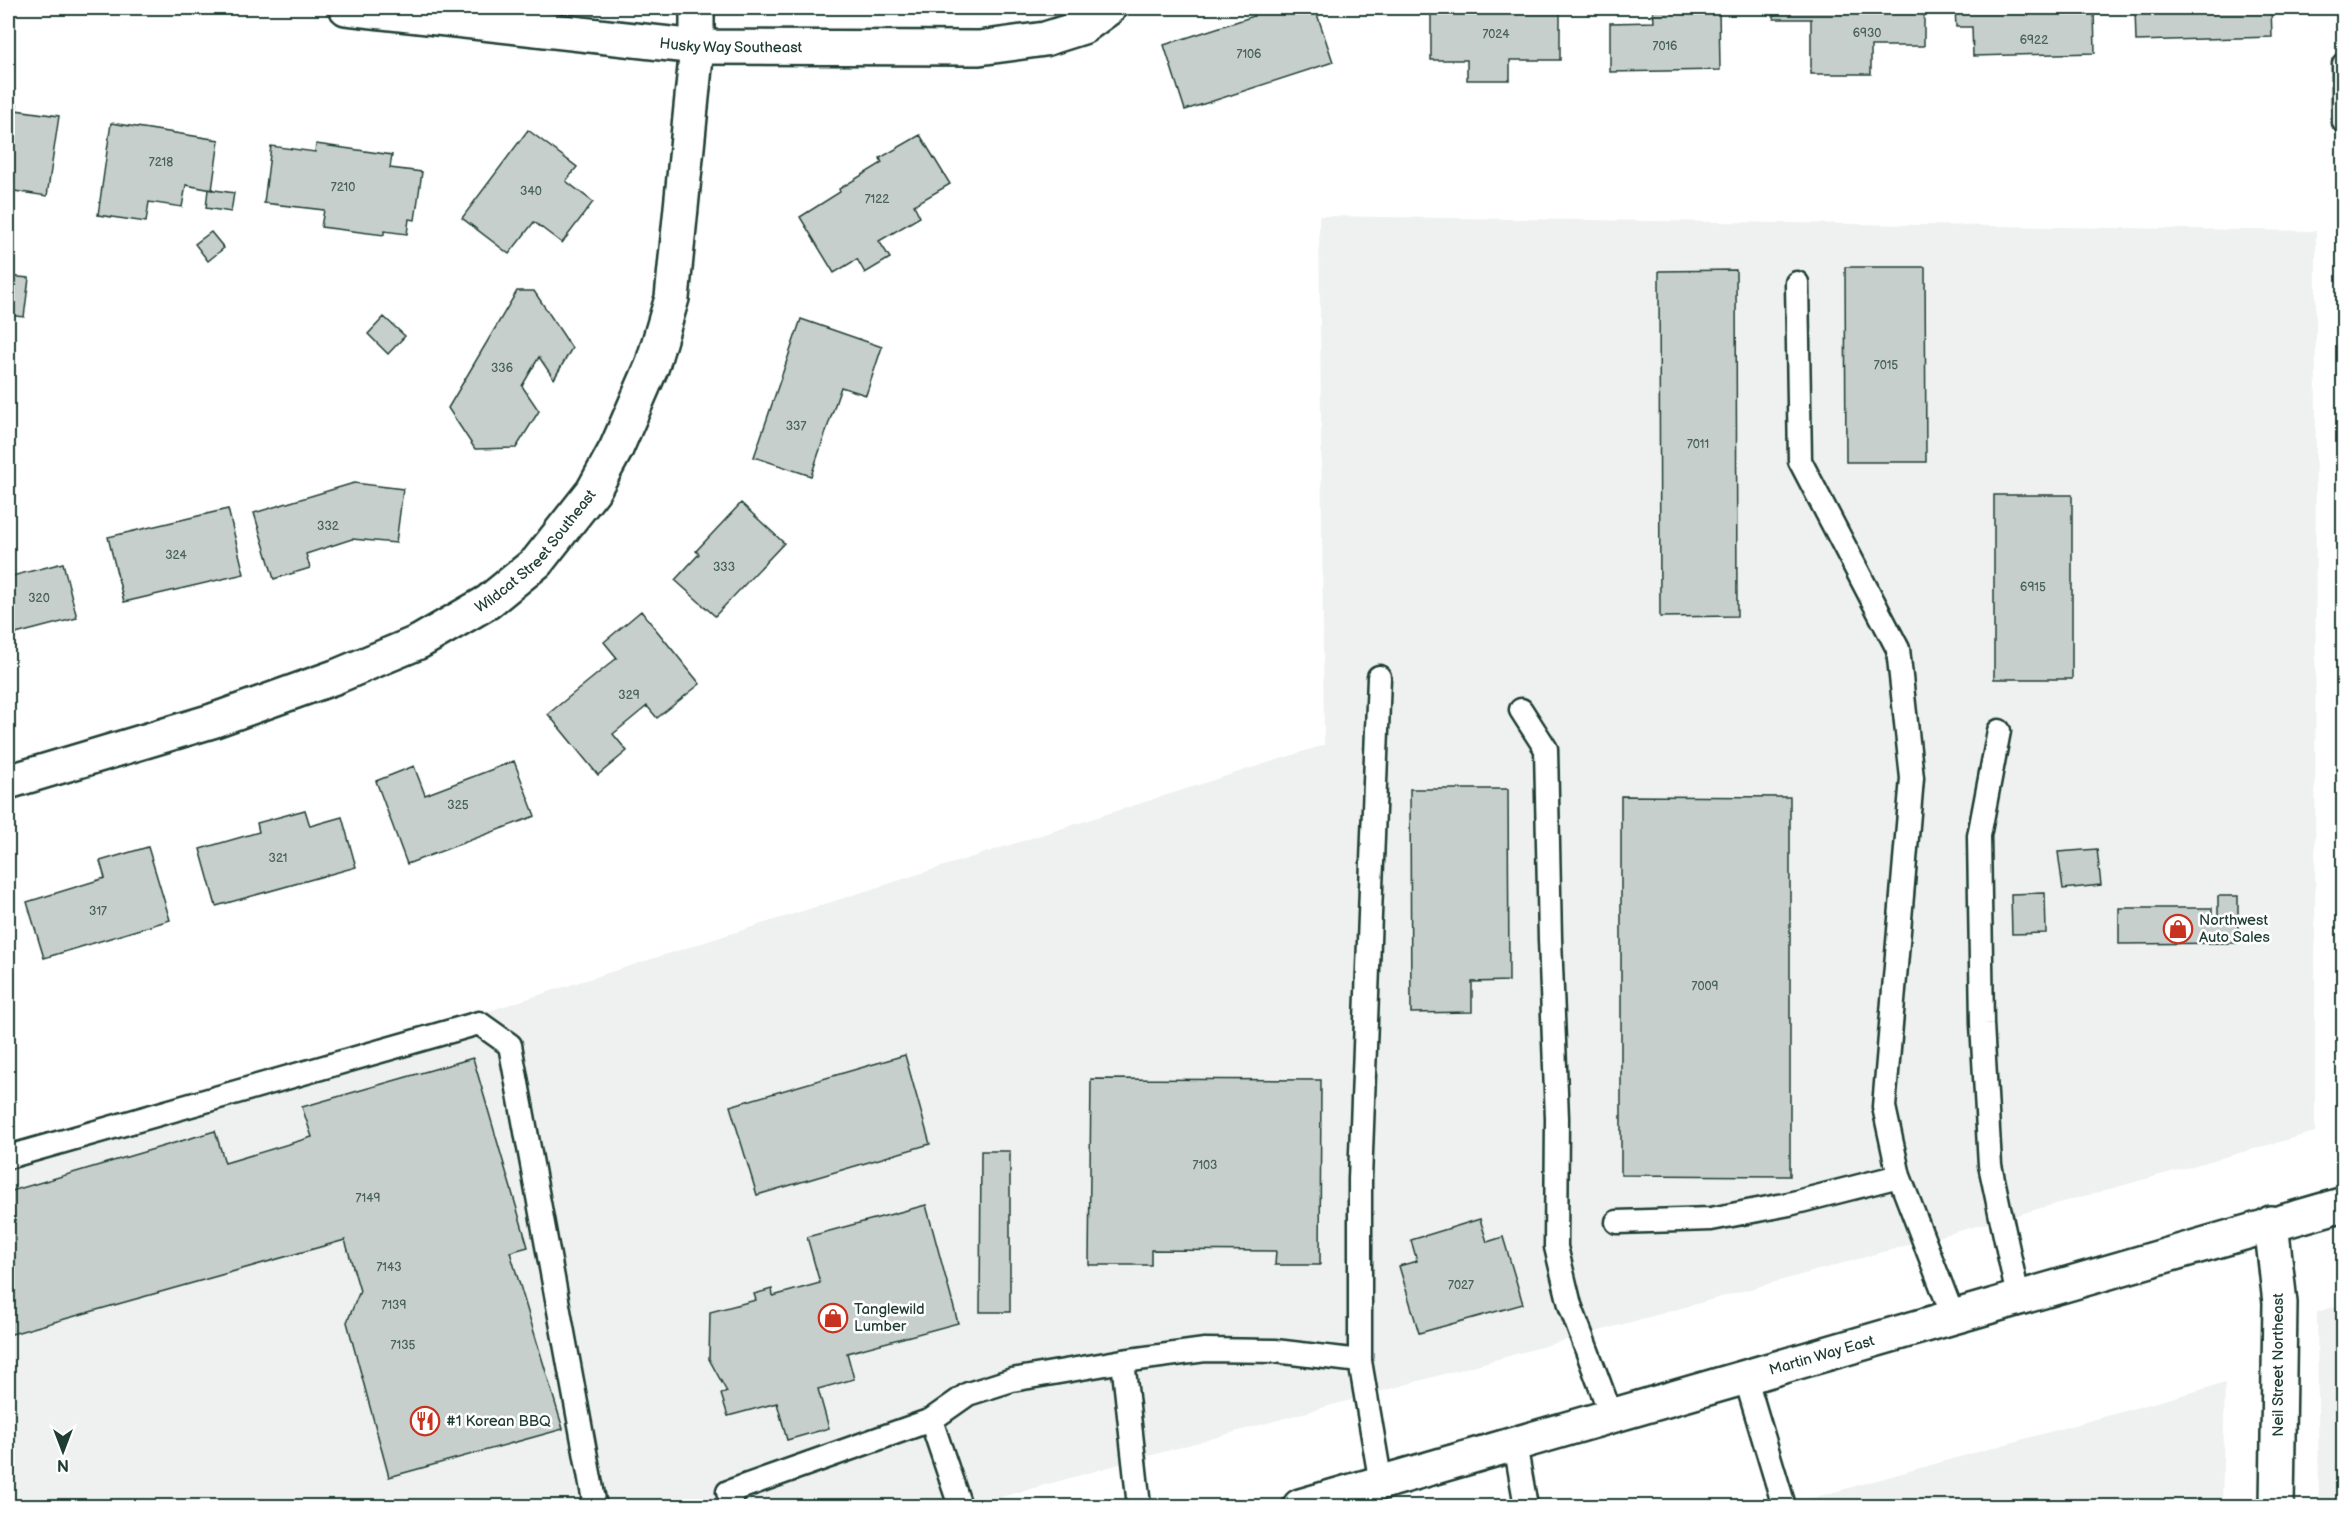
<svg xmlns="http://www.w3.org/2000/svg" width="2351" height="1514" viewBox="0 0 2351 1514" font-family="'Balsamiq Sans',sans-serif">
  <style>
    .built { fill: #eef1f0 }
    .building { fill: #c7cfcc; stroke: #1f3d34; stroke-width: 1.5 }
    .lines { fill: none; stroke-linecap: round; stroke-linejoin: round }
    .lane-casing { stroke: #1f3d34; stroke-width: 27 }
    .street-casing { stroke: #1f3d34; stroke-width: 38 }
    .primary-casing { stroke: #1f3d34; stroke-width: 38 }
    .lane { stroke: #fff; stroke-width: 22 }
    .street { stroke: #fff; stroke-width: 33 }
    .primary { stroke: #fff; stroke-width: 33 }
    .labels { text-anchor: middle; stroke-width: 5; stroke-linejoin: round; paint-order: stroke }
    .number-label { font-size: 12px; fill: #49625a }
    .street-label { font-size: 15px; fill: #1f3d34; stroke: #fff }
    .poi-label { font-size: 15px; fill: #1f3d34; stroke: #fff; text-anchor: start }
  </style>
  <rect width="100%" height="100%" fill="#fff"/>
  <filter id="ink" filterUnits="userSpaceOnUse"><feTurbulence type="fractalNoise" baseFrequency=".0167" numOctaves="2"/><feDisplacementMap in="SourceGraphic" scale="12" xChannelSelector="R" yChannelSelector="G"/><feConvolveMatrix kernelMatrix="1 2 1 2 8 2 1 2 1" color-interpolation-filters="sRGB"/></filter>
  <g filter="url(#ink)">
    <path class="built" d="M1319,216L2316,231L2315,1132L969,1506H8V1164L1324,745Z
      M2343,1304V1506H2319L2317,1312Z
      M2225,1383L2222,1506H1784Z"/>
    <path class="building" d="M1255,8H1315L1333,62L1185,110L1164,45L1254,16L1252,9Z
      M1431,8H1560V60H1510V80H1467V60H1431Z
      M1653,8H1719L1720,70L1610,72V23L1654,22Z
      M1774,8H1924V46H1871V74H1811V19H1774Z
      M1955,8H2094L2095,53L1973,56L1972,27H1956Z
      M2135,8H2271L2272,37L2136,41Z
      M8,104L17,105L16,110L59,116L47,196L8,190Z
      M111,123L219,140L212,190L186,185L182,207L149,202L146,222L98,215Z
      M528,130L577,167L566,181L593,202L562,243L534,222L509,254L462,218Z
      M920,135L950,184L914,205L920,217L879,241L890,258L865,273L857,259L834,273L800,217L840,192L839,189L882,163L880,158Z
      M316,144L392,155L390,168L422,172L415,220L409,219L407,234L384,231V235L321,227L324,210L264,203L271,146L315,152Z
      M208,189L234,193L231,212L206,208Z
      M211,232L224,248L208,261L195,244Z
      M1845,267H1925L1926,462H1846Z
      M1736,270L1737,616L1660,617L1659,271Z
      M8,276L29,278L24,317L8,315Z
      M517,291H534L572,348L554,379L539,357L522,386L539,411L516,448L475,449L448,408Z
      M384,317L405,336L388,354L368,334Z
      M801,319L882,347L866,395L841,387L811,476L754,457Z
      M354,483L403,489L396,543L352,539L306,554L310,568L274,579L254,513Z
      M1994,495H2072V679H1994Z
      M741,503L784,543L715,616L675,580L699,554L696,551Z
      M228,509L244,574L124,602L108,537Z
      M63,563L77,618L8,636V577Z
      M641,611L700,684L657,718L647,706L613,734L627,751L598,775L548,714L617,658L604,642Z
      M514,761L535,816L407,864L376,781L414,766L425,795Z
      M1410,789H1508L1509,981L1472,982V1012L1411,1013Z
      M1621,796L1790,797V1176L1621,1175Z
      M305,810L310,826L342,817L356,867L216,906L200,849L259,832L257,823Z
      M148,847L170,920L44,958L27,902L105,878L100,861Z
      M2097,849L2101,885L2063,889L2058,852Z
      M2045,893L2046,933L2012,934L2011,894Z
      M2218,896H2238V943L2119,944V908H2212V916H2218Z
      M905,1055L930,1144L757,1195L730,1106Z
      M473,1058L528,1247L510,1252L563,1429L389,1477L347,1322L360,1291L345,1240L8,1335V1192L215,1131L225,1163L312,1137L302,1107Z
      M1091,1079L1321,1080L1320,1265H1275L1276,1251L1151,1250V1265H1089Z
      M981,1151H1010V1312H980Z
      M926,1205L958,1323L847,1353L854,1379L818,1389L829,1428L787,1440L777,1403L728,1416L721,1394L727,1392L709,1359L710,1312L756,1300L754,1294L772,1289L773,1296L820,1283L807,1237Z
      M1480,1219L1487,1242L1503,1237L1523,1304L1419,1333L1399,1266L1417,1261L1411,1240Z"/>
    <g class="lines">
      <g class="lane-casing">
        <path id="lane" d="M2344,64V122
          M1797,283L1800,461L1898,649L1912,778L1884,1107L1899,1176L1953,1316
          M1379,677L1360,1179V1361L1381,1484
          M1521,710L1546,749L1550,939L1557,1118L1556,1247L1570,1305L1611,1415
          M1999,731L1979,836L1982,1024L1990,1165L2018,1297
          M8,1157L479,1023L510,1045L595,1506
          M1617,1222L1711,1219L1789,1204L1899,1176
          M1745,1376L1784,1506
          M931,1420L968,1394L1012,1380L1123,1361
          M1515,1444L1526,1506
          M733,1506L728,1492L931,1420L960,1506
          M1139,1506L1123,1361L1205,1350L1275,1351L1360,1361"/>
      </g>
      <g class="street-casing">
        <g id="street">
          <path id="s1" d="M346,8L697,47L979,48L1045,39L1083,27L1109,8"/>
          <path id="s2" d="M8,782L212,721L335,677L419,642L488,602L537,562L593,491L616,449L652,366L672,298L697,47V8"/>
          <path d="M2271,1223L2280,1303L2277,1506"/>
        </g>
      </g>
      <g class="primary-casing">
        <g id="primary">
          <path id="s3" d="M1300,1506L2344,1204"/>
        </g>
      </g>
      <use href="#lane" class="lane"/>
      <use href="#street" class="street"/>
      <use href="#primary" class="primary"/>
    </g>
  </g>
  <defs>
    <g id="shop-ring" transform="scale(1.5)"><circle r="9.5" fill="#fff" stroke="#c8321e" stroke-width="1.5"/><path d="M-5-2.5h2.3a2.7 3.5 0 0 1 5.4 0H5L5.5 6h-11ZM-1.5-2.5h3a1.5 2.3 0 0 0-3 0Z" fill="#c8321e"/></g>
    <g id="restaurant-ring" transform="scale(1.5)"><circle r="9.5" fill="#fff" stroke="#c8321e" stroke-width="1.5"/><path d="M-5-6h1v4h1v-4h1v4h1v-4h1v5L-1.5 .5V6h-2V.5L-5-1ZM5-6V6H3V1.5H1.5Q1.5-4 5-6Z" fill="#c8321e"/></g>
  </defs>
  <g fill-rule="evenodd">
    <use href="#shop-ring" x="2178" y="929"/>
    <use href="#shop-ring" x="833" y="1318"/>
    <use href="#restaurant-ring" x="425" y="1421"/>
  </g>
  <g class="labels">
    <g class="number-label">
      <text x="1867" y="37">6930</text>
      <text x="1496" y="38">7024</text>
      <text x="2034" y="44">6922</text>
      <text x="1665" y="50">7016</text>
      <text x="1249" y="58">7106</text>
      <text x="161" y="166">7218</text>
      <text x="343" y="191">7210</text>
      <text x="531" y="195">340</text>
      <text x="877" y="203">7122</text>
      <text x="1886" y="369">7015</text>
      <text x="502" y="372">336</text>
      <text x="796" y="430">337</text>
      <text x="1698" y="448">7011</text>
      <text x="328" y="530">332</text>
      <text x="176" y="559">324</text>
      <text x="724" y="571">333</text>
      <text x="2033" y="591">6915</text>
      <text x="39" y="602">320</text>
      <text x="629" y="699">329</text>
      <text x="458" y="809">325</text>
      <text x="278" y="862">321</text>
      <text x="98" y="915">317</text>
      <text x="1705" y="990">7009</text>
      <text x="1205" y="1169">7103</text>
      <text x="368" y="1202">7149</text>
      <text x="389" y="1271">7143</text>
      <text x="1461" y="1289">7027</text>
      <text x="394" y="1309">7139</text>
      <text x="403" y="1349">7135</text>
    </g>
    <g class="street-label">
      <text dy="5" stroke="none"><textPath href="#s1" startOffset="387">Husky Way Southeast</textPath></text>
      <text dy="5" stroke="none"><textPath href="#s2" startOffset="584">Wildcat Street Southeast</textPath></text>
      <text dy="5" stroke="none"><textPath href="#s3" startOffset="543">Martin Way East</textPath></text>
      <text transform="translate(2278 1365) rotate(-90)" y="5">Neil Street Northeast</text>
    </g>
    <g class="poi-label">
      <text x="2199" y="925">Northwest<tspan x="2199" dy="17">Auto Sales</tspan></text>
      <text x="854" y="1314">Tanglewild<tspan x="854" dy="17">Lumber</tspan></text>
      <text x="446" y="1426">#1 Korean BBQ</text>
    </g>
  </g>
  <rect width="2351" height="1514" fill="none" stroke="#fff" stroke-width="30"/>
  <rect x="15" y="15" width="2321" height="1484" fill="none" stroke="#1f3d34" stroke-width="2" filter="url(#ink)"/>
  <g transform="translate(63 1451) rotate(180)" stroke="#ffffff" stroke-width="4.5" paint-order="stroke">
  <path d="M0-4.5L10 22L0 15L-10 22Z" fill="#1f3d34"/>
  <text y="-9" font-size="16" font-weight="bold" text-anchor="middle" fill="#1f3d34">N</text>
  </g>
</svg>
